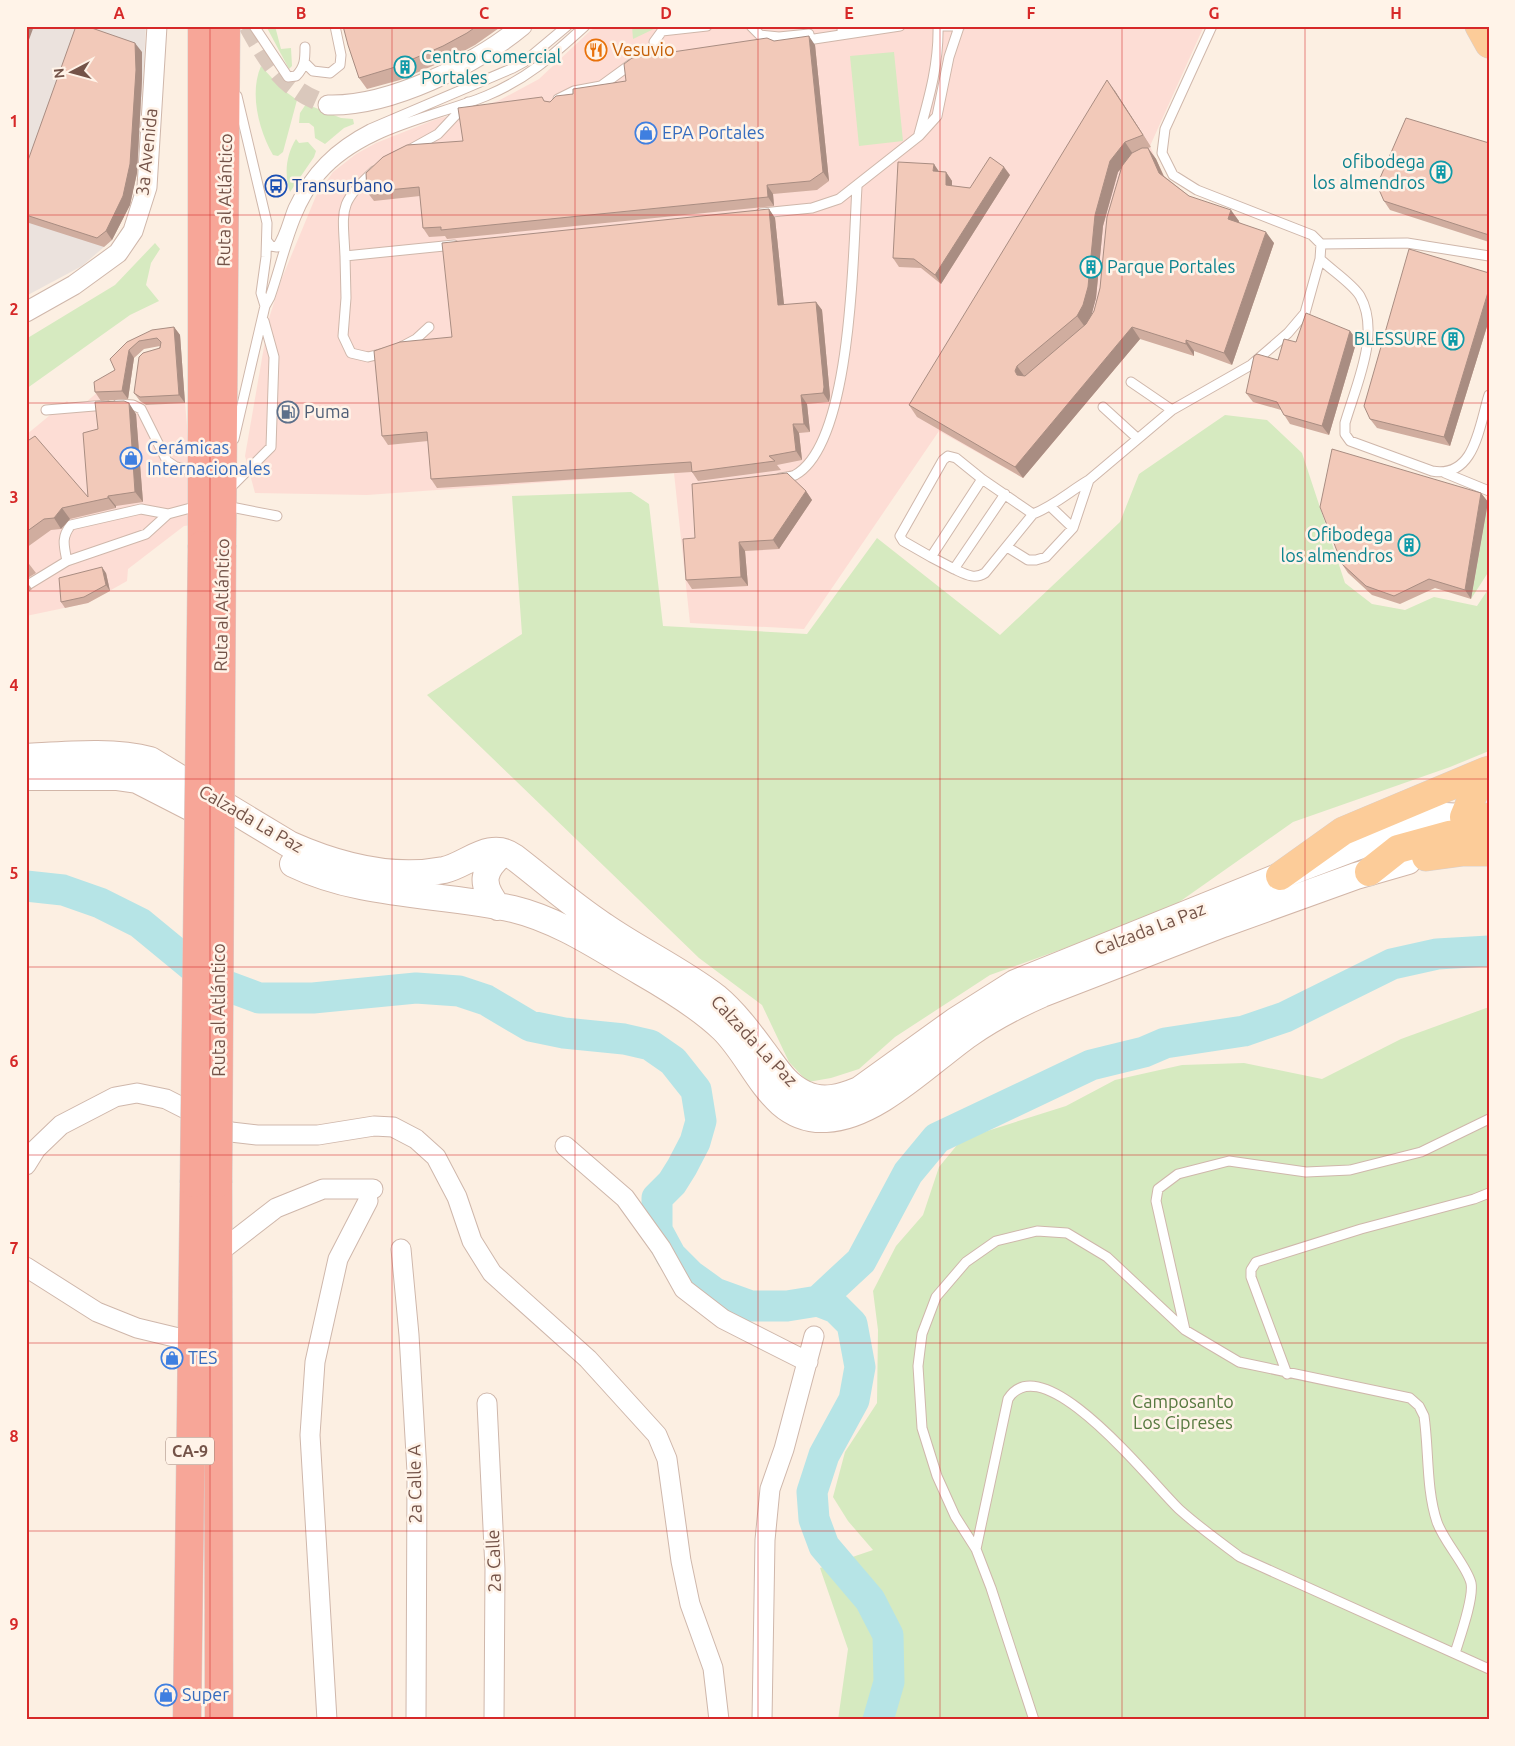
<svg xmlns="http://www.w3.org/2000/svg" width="1515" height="1746" viewBox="0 0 1515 1746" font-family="Ubuntu,sans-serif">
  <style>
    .commercial { fill: #fdddd5 }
    .industrial { fill: #ebe2dd }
    .green { fill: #d6eac0 }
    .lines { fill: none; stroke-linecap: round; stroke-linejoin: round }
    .river { stroke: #b6e4e6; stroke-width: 31 }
    .street-tunnel { stroke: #dac8bc; stroke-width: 19; stroke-dasharray: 19 9; stroke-linecap: butt }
    .lane-casing { stroke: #cfb7ab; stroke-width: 11 }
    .street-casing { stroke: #cfb7ab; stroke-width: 21 }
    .secondary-casing { stroke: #d2b6a8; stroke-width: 28 }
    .primary-casing { stroke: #d8cfcc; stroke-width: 29 }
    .highway-casing { stroke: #d8cfcc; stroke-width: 29 }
    .lane { stroke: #fff; stroke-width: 9 }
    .street { stroke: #fff; stroke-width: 19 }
    .secondary { stroke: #fff; stroke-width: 26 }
    .primary { stroke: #fccc99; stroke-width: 28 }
    .highway { stroke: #f7a698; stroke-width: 28 }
    .highway-bridge-casing { stroke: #d8cfcc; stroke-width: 29; stroke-linecap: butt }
    .highway-bridge { stroke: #f7a698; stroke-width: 28 }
    .wall { fill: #d0ad9f; fill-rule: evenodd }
    .shaded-wall { fill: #a98d82 }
    .building { fill: #f2c9b9; stroke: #a98d82 }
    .grid { fill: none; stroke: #d62828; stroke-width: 1; stroke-opacity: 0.55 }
    .labels { text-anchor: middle; stroke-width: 5; stroke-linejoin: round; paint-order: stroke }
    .shield { fill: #fff3e8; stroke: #9e8378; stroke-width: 1 }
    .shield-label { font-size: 16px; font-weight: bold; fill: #745348 }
    .food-label { font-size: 18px; fill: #c56008; stroke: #fff3e8; text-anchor: start }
    .culture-label { font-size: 18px; fill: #0d838f; stroke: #fff3e8; text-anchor: end }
    .shop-label { font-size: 18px; fill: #366cbe; stroke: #fff3e8; text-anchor: start }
    .street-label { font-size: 18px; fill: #745348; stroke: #fff3e8 }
    .transit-label { font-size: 18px; fill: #164399; stroke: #fff3e8; text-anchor: start }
    .service-label { font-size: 18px; fill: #4e5e75; stroke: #fff3e8; text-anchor: start }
    .park-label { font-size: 18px; fill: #577940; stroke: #fff3e8 }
    .neatline { fill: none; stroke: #d62828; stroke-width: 2 }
    .grid-label { font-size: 16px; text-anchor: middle; font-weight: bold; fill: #d62828 }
  </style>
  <rect width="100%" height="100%" fill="#fcefe2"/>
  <path class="commercial" d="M599,26H1204L1150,146L1167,184L1150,327L1023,478L939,431L804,629L690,623L674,473L367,495L255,493L245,456L269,318L282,278L316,196L333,172L356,154L376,143L434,120L498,101L539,79L591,30Z
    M100,390L103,417L140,413L139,405L185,403L193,494L192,525L184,526L128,569L127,581L88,603L26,616V435L67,401L76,411Z"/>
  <path class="industrial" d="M26,26H146L138,165L131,201L112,240L82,266L26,296Z"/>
  <path class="green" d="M266,26H275L281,49L291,48L292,66L289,69Z
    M632,26H660L633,39Z
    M894,52L903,141L859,146L850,56Z
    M261,66L282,89L297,100L283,152L278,156L273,155C259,131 249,93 261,66Z
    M306,104L341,118L353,119L354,124L344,128L325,144L315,138L314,127L309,123H299L300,113Z
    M296,139L299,143L308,142L316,151L314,157L290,192C284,174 286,155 296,139Z
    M155,243L160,249L151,263L146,285L159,301L130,315L26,389V339L115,285Z
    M1225,415L1267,420L1302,453L1345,583L1372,604L1405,610L1434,597L1477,606L1489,588V751L1450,767L1293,822L1165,912L990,975L895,1037L859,1069L831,1078L808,1082L789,1062L762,1005L699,958L427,695L522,634L512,496L631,492L649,504L663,626L807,634L877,538L1000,635L1120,522L1139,474Z
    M1488,502L1489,571L1471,599Z
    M1489,1007V1720H838L848,1649L820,1568L873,1550L848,1521L833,1497L845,1452L877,1403L878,1330L873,1291L896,1246L923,1215L939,1167L962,1139L1066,1106L1115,1080L1182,1065L1244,1063L1322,1079L1401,1039Z"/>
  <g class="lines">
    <path class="river" d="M26,886L63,890L100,903L140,923L208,979L259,998H313L416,988L459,991L486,1000L530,1026L564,1033L624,1039L650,1045L673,1061L696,1090L701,1121L695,1142L682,1167L672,1183L657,1198V1230L671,1256L690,1275L715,1293L751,1306H787L818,1301L861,1261L908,1173L937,1138L1091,1065L1144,1052L1165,1043L1244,1031L1285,1017L1392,964L1437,954L1489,951
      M818,1301L836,1308L852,1324L860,1367L854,1400L824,1455L812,1492L814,1519L824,1546L870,1600L888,1635L889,1682L878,1720"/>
    <path class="street-tunnel" d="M248,26C270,65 284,90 328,105"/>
    <g class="lane-casing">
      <path id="lane" d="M254,26L288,77L296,76C305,67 305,59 305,47
        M751,26L760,35L779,37L809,34
        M944,26H960
        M842,30L864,26
        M801,41L900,26
        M654,42L662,31L707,26
        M305,63L313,71L330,73L340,65L341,55L335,26
        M237,96L267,223L266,257L261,293L265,306
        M558,99L574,91L601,86L634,62
        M919,134C929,98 939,64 938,26
        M411,149L438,134L468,102
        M374,171C337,204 343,210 345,256L454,245
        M761,213L812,208L839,199L919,136L937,116L949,57L959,27
        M267,241L271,246L277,247C285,236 288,220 293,208C310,171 335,147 370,129L513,68L524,62L567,26
        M1321,244L1407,243L1489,256
        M345,256L346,298L343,336L351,353L368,357L384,353
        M1320,259C1330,269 1353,284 1360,296C1381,333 1356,385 1345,423V434L1350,441L1432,471C1475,479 1479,426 1489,395
        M401,347L416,339L429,327
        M1131,382L1172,410
        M118,404L133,405L141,409L167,461L176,467L200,472
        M1103,407L1137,438
        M46,410L106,405
        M234,439L265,306L270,297C284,257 292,208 321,175C362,128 431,118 486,96C527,79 552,56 585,26
        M1445,473L1489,491
        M780,478C784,477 791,477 795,475C853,443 853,248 857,187
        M229,489L271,447L274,357L264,321
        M226,506L277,516
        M1051,507L1073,528
        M1033,514C1054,506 1070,491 1089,480
        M1007,547L1028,560H1036L1046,557L1073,528L1089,480L1172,410L1251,365L1288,333L1305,313L1320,259L1321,244L1312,235L1197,190L1173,175L1162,153L1165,129L1212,26
        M931,557L903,541L900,536L943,460L948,456L956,458L982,479
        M67,561C64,546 61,537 71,525L141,509L168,514L198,506
        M954,569C965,574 974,580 985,573L1033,514L982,479L931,557L954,569L1005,494
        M26,586L67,561L146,534L168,514
        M1185,1330L1156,1201L1158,1189L1178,1174L1229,1161L1306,1172L1350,1170L1421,1152L1489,1119
        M1287,1374L1251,1277V1270L1256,1262L1361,1229L1474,1199L1489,1193
        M976,1549L1008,1399C1043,1343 1154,1486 1180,1510C1199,1527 1220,1542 1240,1557L1489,1669
        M1034,1720L991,1588L976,1549L955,1516L937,1476L922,1428L918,1366L922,1334L936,1297L966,1262L996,1241L1037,1231L1067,1233L1107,1257L1185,1330L1239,1362L1410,1398L1419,1406L1424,1416C1429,1450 1426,1489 1437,1522C1444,1542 1467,1566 1471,1583C1474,1598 1460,1637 1455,1653"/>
    </g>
    <g class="street-casing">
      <path id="street" d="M328,105C389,107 476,64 522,26
        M26,312L74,285L118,253L133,231L147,187L157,26
        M565,1146L625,1198L661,1248L684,1289L723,1319L808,1362
        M26,1165L36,1149L61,1125L115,1097L137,1093L166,1099L231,1132L257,1135H318L374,1126L393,1127L416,1139L436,1157L457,1197L472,1241L492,1273L588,1359L657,1435L667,1459L681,1561L690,1604L713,1668L719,1720
        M401,1249L409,1335L417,1472L416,1720
        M218,1253L276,1208L323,1189H373
        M26,1267L97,1312L137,1328L191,1341
        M487,1403L495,1569L494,1720
        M327,1720L310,1435L315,1362L338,1259L368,1201
        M762,1720L765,1540L770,1489L784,1449L814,1336"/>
    </g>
    <g class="secondary-casing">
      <path id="secondary" d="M26,757C64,755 113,750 150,760L289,844C336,865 392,880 444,870C467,865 490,839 514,857C544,880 572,905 604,926C640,951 681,970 716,997C734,1012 749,1032 763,1051C776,1068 785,1085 805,1094C823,1103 842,1097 859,1090L955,1021L1015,983L1280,876L1427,820L1445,816L1464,817
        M26,777H116L137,780L215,820
        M293,864C361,897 440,893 513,909C559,920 601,949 641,972C669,988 700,1007 723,1029C756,1061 771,1122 826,1119C876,1117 929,1062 969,1034C992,1018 1017,1005 1042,994L1223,924L1356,876L1408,861
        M498,907C480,884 481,871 504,852"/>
    </g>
    <g class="primary-casing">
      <path id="primary" d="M1479,26L1489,44
        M1489,770L1477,786L1464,817L1489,822
        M1426,857L1463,852H1489
        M1369,872L1398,849L1449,835L1476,832L1480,830L1489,817
        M1280,876L1343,831L1486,771"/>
    </g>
    <g class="highway-casing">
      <path id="highway" d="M202,545V26
        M222,545L226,26
        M218,1183L219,1720
        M187,1720L194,1183"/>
    </g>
    <use href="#lane" class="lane"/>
    <use href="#street" class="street"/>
    <use href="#secondary" class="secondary"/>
    <use href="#primary" class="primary"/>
    <use href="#highway" class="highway"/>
    <g class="highway-bridge-casing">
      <path id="highway-bridge" d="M194,1183L202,545
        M218,1183L222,545"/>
    </g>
    <use href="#highway-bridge" class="highway-bridge"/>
  </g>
  <path class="wall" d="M343,26H502L475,45L451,58L400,80L367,89L359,78Z
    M774,41L815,45L829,181L817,190L773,194L774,206L447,239L445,236L429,237L423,228L420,196L374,201L367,192L463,141L545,101L550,102L573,94L626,81Z
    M142,52V79L137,173L130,205L112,240L104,247L26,222V166Z
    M1115,91L1151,147L1148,148L1156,159L1164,176L1189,196L1239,221V222L1274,243L1232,365L1194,351V356L1140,339L1023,478L917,417L909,405ZM1121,169L1100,288L1094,311L1091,316L1096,298L1103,226L1118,172Z
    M1489,143V242L1390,210L1384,201Z
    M939,171L946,172L952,181V186L970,188L1010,175L941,284L921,268L899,267L893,258Z
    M769,209L775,218L784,305L816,302L822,310L830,396L829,402L807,404L810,432L799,433L802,460L777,465L781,470L698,481L692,472L437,488L431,479L428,441L388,445L382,436L452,337Z
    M1489,273V320L1450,446L1377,428L1370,419Z
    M174,327L180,335L185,403L146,405L140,401L134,393L160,346L144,349L134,358L128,399L101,401L95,392L115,370L127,342Z
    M1350,331L1357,340L1329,435L1290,424L1281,410L1253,402L1246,393L1278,360L1296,342Z
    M136,414L143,502L116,506V508L70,519L61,529L51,530L26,548V442L88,497L98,429Z
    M806,491L812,500L779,549L745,551L748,586L692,589L686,580L695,538Z
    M1481,493L1488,502L1471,599L1435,588L1400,604L1372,595L1348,573L1342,564Z
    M26,560L36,573L26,579Z
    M106,573L110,591L88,603L65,608L61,602Z
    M26,581L32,589L26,594Z"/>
  <path class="shaded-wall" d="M26,26H34L26,48Z
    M809,36L815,45L829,181L823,172Z
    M135,43L142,52V79L137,173L130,205L112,240L106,231Z
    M1107,80L1115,91L1151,147L1143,135Z
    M1125,142L1133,154L1118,172L1103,226L1096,298L1091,317L1085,327L1077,316L1095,215L1110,161Z
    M1148,148L1156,159L1167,184L1159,173Z
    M934,164L940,173L933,171Z
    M1004,167L1010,175L941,284L935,275Z
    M946,172L952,181V194L946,185Z
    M767,185L773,194L774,206L768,197Z
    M769,209L775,218L785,314L778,305Z
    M1231,210L1239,221L1236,230L1228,219Z
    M1266,232L1274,243L1232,365L1224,353Z
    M1489,289V320L1450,446L1444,437Z
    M816,302L822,310L830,396L829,402L823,393Z
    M174,327L180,335L185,403L179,395Z
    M1132,327L1140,339L1023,478L1015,467Z
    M1350,331L1357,340L1329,435L1322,426Z
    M1186,340L1194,351V356L1186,344Z
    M129,350L134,358L128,399L122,391Z
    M1017,366L1025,377L1017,375L1015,371Z
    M801,395L807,404L810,432L804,424Z
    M129,403L136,414L143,502L135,492Z
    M793,424L799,433L802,460L796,451Z
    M806,491L812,500L779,549L773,540Z
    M1481,493L1488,502L1471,599L1465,590Z
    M108,496L116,506V508L108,498Z
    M62,508L70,519L61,529L54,518Z
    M739,542L745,551L748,586L741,577Z
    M102,567L106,573L110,591L106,585Z"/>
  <path class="building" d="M76,26H86L135,43L136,70L130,164L123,196L106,231L97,238L26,215V166Z
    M343,26H477L467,33L443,46L392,68L359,78L348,45Z
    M809,36L823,172L810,181L767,185L768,197L441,230V227L423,228L419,187L367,192L366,173L383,157L407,145L463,141L458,108L542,97L544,101L550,102L556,96L573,94V89L626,81L624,64L632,58L767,38L774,41Z
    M1107,80L1143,135L1125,142L1110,161L1095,215L1088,287L1083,305L1077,316L1017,366L1015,371L1017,375L1025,376L1086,324L1094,311L1100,288L1107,217L1122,166L1132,153L1142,148H1148L1159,173L1189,196L1231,210L1228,219L1266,232L1224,353L1186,340V344L1132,327L1015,467L909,405Z
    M1406,118L1489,143V235L1384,201L1377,185Z
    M990,157L1004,167L935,275L914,259L893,258L898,162L934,164L933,171L946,172V185L970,188Z
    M769,209L778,305L816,302L824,387L823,393L801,395L804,424H793L796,451L769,456L775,461L692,472L691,462L431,479L427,432L382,436L374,351L400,342L452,337L442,243Z
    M1409,249L1489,273V289L1444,437L1370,419L1364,406Z
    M1306,313L1350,331L1322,426L1284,415L1277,402L1246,393L1254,356L1257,354L1278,360L1284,339L1296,342Z
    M174,327L179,395L140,397L134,393L139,357L143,353L160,348L161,342L157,338L139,341L129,350L122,391L95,392L94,382L115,370L110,359L127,342L152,330Z
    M124,401L129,403L135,492L108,496V498L62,508L54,518L44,519L26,532V442L35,436L88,497L83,433L98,429L95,402Z
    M1332,449L1481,493L1465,590L1429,579L1394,596L1366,586L1342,564L1320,507Z
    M787,473L806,491L773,540L739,542L741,577L686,580L683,539L695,538L692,484Z
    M102,567L106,585L84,597L61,602L59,578Z"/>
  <path class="grid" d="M210,26V1720M392,26V1720M575,26V1720M758,26V1720M940,26V1720M1122,26V1720M1305,26V1720M26,215H1489M26,403H1489M26,591H1489M26,779H1489M26,967H1489M26,1155H1489M26,1343H1489M26,1531H1489"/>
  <defs>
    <g id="restaurant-ring" transform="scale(1.125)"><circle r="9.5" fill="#fff3e8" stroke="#e8710a" stroke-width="1.5"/><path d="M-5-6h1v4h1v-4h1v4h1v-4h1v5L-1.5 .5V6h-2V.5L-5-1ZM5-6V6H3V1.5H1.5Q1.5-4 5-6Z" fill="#e8710a"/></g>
    <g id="building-ring" transform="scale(1.125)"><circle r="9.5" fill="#fff3e8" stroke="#0f9aa8" stroke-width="1.5"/><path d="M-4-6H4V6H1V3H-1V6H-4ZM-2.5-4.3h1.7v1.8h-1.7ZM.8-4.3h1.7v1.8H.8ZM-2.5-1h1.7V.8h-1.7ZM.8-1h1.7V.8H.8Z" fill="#0f9aa8"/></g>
    <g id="shop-ring" transform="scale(1.125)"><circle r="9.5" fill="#fff3e8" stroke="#3f7fe0" stroke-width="1.5"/><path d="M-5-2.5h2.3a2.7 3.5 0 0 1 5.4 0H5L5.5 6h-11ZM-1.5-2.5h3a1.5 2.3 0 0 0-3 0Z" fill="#3f7fe0"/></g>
    <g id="bus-ring" transform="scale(1.125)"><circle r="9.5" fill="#fff3e8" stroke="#1a4fb4" stroke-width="1.5"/><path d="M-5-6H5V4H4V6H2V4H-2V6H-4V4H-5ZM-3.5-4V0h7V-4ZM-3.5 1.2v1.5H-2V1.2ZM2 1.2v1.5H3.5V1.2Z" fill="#1a4fb4"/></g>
    <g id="fuel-ring" transform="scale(1.125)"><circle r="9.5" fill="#fff3e8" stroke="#5c6f8a" stroke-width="1.5"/><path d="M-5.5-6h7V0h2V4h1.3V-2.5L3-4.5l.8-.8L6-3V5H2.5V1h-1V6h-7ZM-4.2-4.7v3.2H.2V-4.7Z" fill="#5c6f8a"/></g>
  </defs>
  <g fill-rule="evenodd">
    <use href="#restaurant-ring" x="596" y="50"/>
    <use href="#building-ring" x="405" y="67"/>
    <use href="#shop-ring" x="646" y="133"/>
    <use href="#building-ring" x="1441" y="172"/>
    <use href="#bus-ring" x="276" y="186"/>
    <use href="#building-ring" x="1091" y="267"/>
    <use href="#building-ring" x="1453" y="339"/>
    <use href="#fuel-ring" x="288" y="412"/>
    <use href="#shop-ring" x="131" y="458"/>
    <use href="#building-ring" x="1409" y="545"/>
    <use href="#shop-ring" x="172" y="1358"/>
    <use href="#shop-ring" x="166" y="1695"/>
  </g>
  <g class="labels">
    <rect class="shield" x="166" y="1437.5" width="48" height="27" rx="4"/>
    <g class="shield-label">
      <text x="190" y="1457">CA-9</text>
    </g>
    <g class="food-label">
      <text x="612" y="56">Vesuvio</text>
    </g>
    <g class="culture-label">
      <text x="421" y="63" text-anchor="start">Centro Comercial<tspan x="421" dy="21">Portales</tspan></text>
      <text x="1425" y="168">ofibodega<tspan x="1425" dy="21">los almendros</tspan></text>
      <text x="1107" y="273" text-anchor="start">Parque Portales</text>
      <text x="1437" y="345">BLESSURE</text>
      <text x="1393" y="541">Ofibodega<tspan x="1393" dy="21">los almendros</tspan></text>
    </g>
    <g class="shop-label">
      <text x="662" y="139">EPA Portales</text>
      <text x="147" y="454">Cerámicas<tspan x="147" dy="21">Internacionales</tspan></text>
      <text x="188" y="1364">TES</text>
      <text x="182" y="1701">Super</text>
    </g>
    <g class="street-label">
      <text transform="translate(147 152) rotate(-84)" y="6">3a Avenida</text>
      <text transform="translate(225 200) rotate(-89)" y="6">Ruta al Atlántico</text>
      <text transform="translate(222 605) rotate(-89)" y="6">Ruta al Atlántico</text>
      <text transform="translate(251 819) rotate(30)" y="6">Calzada La Paz</text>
      <text transform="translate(1150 929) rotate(-21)" y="6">Calzada La Paz</text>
      <text transform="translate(219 1010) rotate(-90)" y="6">Ruta al Atlántico</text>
      <text transform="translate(754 1041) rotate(47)" y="6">Calzada La Paz</text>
      <text transform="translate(415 1484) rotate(-91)" y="6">2a Calle A</text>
      <text transform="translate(494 1561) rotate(-92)" y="6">2a Calle</text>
    </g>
    <g class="transit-label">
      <text x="292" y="192">Transurbano</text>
    </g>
    <g class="service-label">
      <text x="304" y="418">Puma</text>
    </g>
    <g class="park-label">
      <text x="1183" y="1408">Camposanto<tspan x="1183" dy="21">Los Cipreses</tspan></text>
    </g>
  </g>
  <rect width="1515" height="1746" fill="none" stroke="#fff3e8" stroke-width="55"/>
  <g transform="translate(72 72) rotate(264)" stroke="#fff3e8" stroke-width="4" paint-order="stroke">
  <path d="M0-4L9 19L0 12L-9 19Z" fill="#745348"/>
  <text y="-8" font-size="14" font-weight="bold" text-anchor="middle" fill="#745348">N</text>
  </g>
  <rect x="28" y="28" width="1460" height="1690" class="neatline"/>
  <g class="grid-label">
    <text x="119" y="19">A</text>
    <text x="301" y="19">B</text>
    <text x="484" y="19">C</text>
    <text x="666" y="19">D</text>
    <text x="849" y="19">E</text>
    <text x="1031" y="19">F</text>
    <text x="1214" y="19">G</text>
    <text x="1396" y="19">H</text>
    <text x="14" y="127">1</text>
    <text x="14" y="315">2</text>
    <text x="14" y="503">3</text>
    <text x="14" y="691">4</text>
    <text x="14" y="879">5</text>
    <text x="14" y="1067">6</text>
    <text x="14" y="1254">7</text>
    <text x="14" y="1442">8</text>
    <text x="14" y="1630">9</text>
  </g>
</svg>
